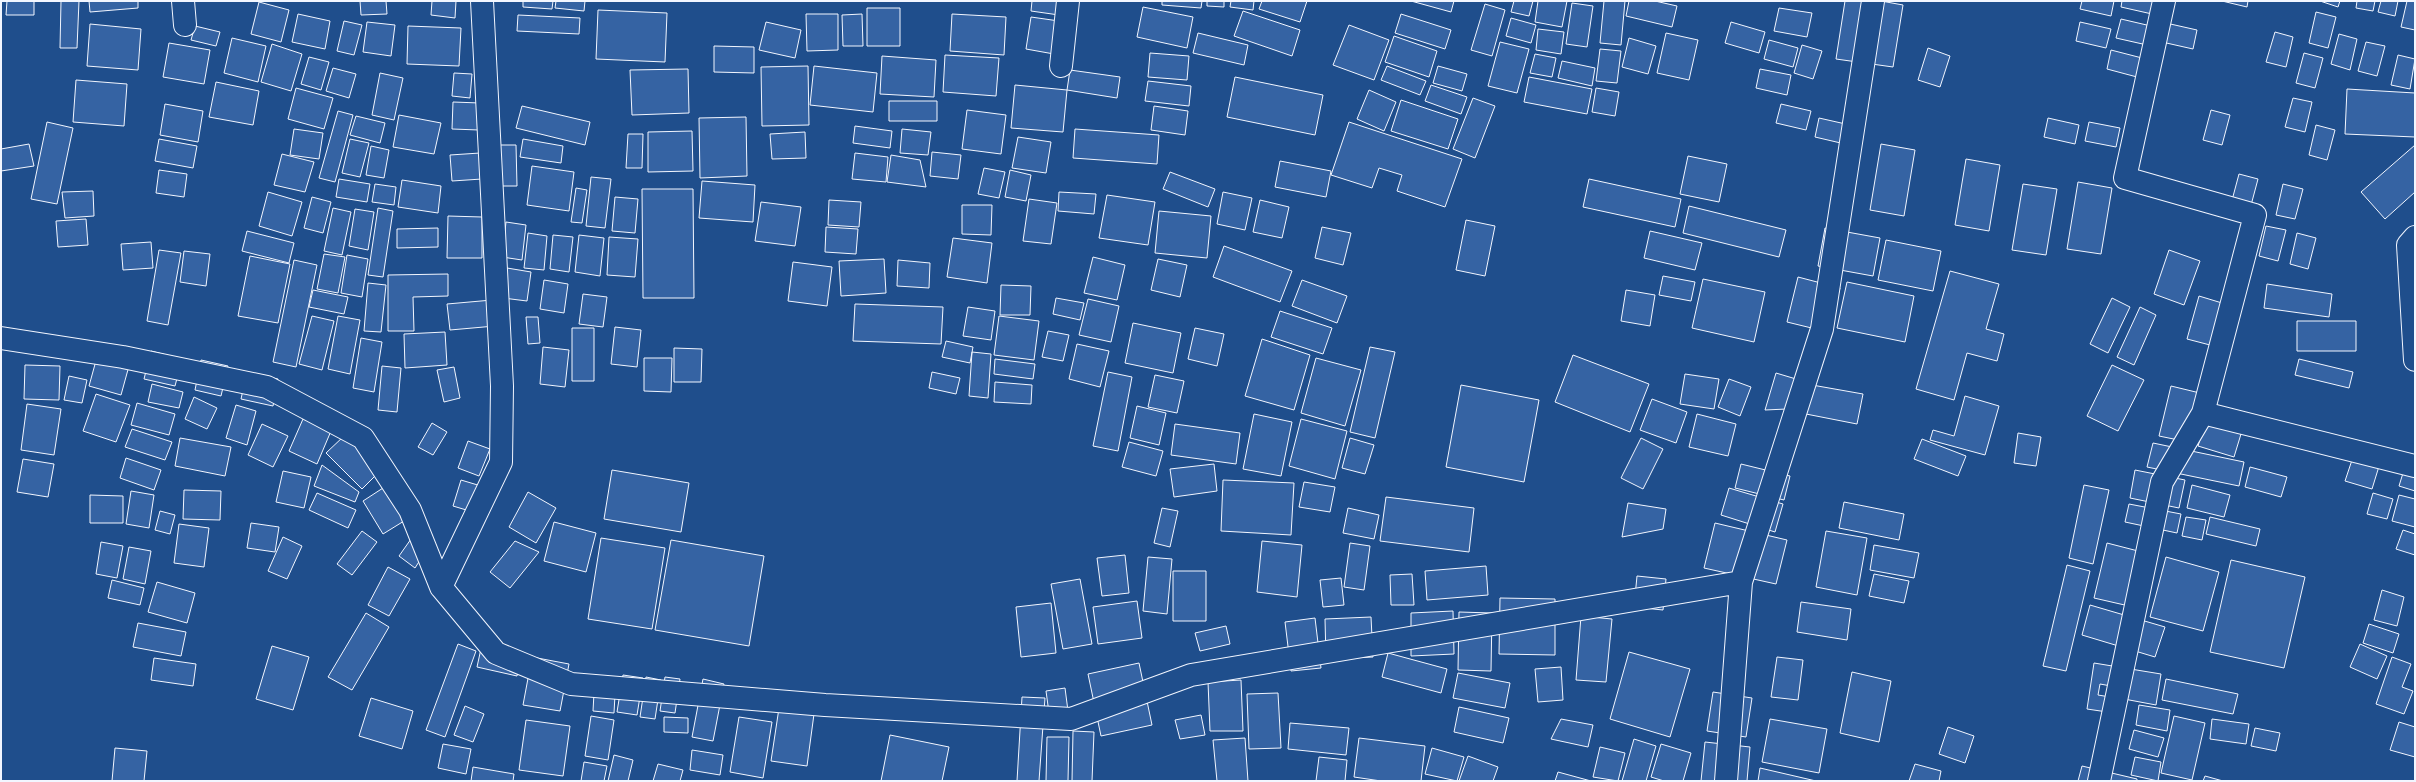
<svg xmlns="http://www.w3.org/2000/svg" width="2416" height="782" viewBox="0 0 2416 782" font-family="'Golos Text',sans-serif">
  <style>
    .building { fill: #3563a3; stroke: #f2f6ff }
    .lines { fill: none; stroke-linecap: round; stroke-linejoin: round }
    .street-casing { stroke: #f2f6ff; stroke-width: 24 }
    .street { stroke: #1f4e8c; stroke-width: 22 }
  </style>
  <rect width="100%" height="100%" fill="#1f4e8c"/>
  <path class="building" d="M7,1H34V15H6Z
    M61,1H79L77,48H60Z
    M89,1H138V8L90,12Z
    M360,1H386L387,14L361,15Z
    M432,1H456L455,18L431,15Z
    M523,1H553L552,9L523,7Z
    M556,1H585L584,11L555,8Z
    M1032,1H1061L1059,15L1031,11Z
    M1162,1H1202L1201,8L1162,5Z
    M1207,1H1224V7L1207,6Z
    M1231,1H1254L1253,10L1230,7Z
    M1262,1H1307L1300,22L1259,9Z
    M1411,1H1454L1451,12Z
    M1514,1H1533L1529,16L1511,12Z
    M1538,1H1567L1562,27L1535,22Z
    M1604,1H1625L1621,45L1600,43Z
    M1629,1H1655L1677,6L1672,27L1626,16Z
    M1845,1H1881L1903,5L1893,67L1836,59Z
    M2082,1H2114L2111,16L2080,9Z
    M2122,1H2155L2152,14L2121,7Z
    M2222,1H2248L2247,7Z
    M2320,1H2340L2338,7Z
    M2357,1H2375L2373,11L2356,8Z
    M2381,1H2398L2395,16L2378,12Z
    M2407,1H2415V30L2401,27Z
    M259,2L289,10L281,42L251,34Z
    M1572,3L1593,6L1587,47L1566,44Z
    M1485,4L1505,10L1492,56L1471,50Z
    M1143,7L1193,17L1187,48L1137,37Z
    M867,8H900V46H867Z
    M1779,8L1812,13L1807,37L1774,31Z
    M598,10L667,13L665,62L596,59Z
    M1243,11L1300,30L1292,56L1234,36Z
    M2316,12L2336,17L2328,48L2309,43Z
    M298,14L330,21L325,49L292,42Z
    M806,14H838V50L807,51Z
    M862,14L863,46H843L842,15Z
    M952,14L1006,17L1004,55L950,51Z
    M1401,14L1451,30L1445,49L1395,33Z
    M518,15L580,18L579,34L517,31Z
    M1031,17L1059,21L1054,54L1026,49Z
    M1511,18L1536,25L1531,43L1506,36Z
    M2121,19L2151,26L2147,45L2116,38Z
    M344,21L362,25L354,55L337,51Z
    M367,22L395,25L391,56L363,52Z
    M766,22L801,30L795,58L759,50Z
    M1731,22L1765,32L1759,53L1725,43Z
    M2080,22L2111,29L2106,48L2076,41Z
    M2166,23L2197,30L2193,49L2162,42Z
    M90,24L141,29L138,70L87,66Z
    M1349,25L1389,40L1374,80L1333,65Z
    M195,26L220,32L216,46L191,40Z
    M408,26L461,28L459,66L407,64Z
    M1538,29L1564,32L1561,54L1536,50Z
    M2275,32L2293,37L2286,67L2266,62Z
    M1198,33L1248,45L1244,65L1193,53Z
    M1666,33L1698,40L1689,80L1657,73Z
    M2339,34L2357,39L2350,70L2331,64Z
    M1394,36L1437,51L1429,77L1385,62Z
    M232,38L266,46L258,82L224,73Z
    M1629,38L1656,46L1648,74L1622,67Z
    M1769,40L1798,48L1793,67L1764,59Z
    M1500,42L1529,49L1517,93L1488,86Z
    M2366,42L2385,46L2377,76L2358,71Z
    M169,43L210,50L204,84L163,77Z
    M272,44L302,54L291,91L261,82Z
    M1802,45L1822,51L1813,79L1794,73Z
    M714,46L754,47V73L714,72Z
    M1928,48L1950,56L1940,87L1918,80Z
    M1600,49L1621,51L1617,83L1596,81Z
    M2111,50L2142,58L2137,77L2107,69Z
    M1150,53L1189,56L1187,80L1148,77Z
    M2304,53L2323,58L2315,88L2296,83Z
    M1535,54L1556,58L1552,77L1530,73Z
    M945,55L999,58L996,96L943,92Z
    M2398,55L2415,59L2410,89L2391,85Z
    M882,56L936,60L934,97L880,94Z
    M309,57L329,62L321,90L301,84Z
    M1562,61L1595,68L1592,86L1558,78Z
    M808,66L809,125L762,126L761,67Z
    M814,66L877,73L873,112L810,105Z
    M1387,66L1426,81L1420,95L1381,80Z
    M1438,66L1467,74L1462,91L1433,83Z
    M333,68L356,74L349,98L326,91Z
    M688,69L689,113L632,115L630,70Z
    M1760,69L1791,75L1787,95L1756,88Z
    M1070,70L1120,77L1117,98L1067,90Z
    M380,73L403,78L394,120L372,115Z
    M454,73L472,74L470,98L452,96Z
    M1235,77L1323,95L1315,135L1227,117Z
    M1529,77L1592,89L1587,114L1524,102Z
    M76,80L127,84L124,126L73,122Z
    M1148,81L1191,86L1189,106L1145,101Z
    M216,82L259,91L253,125L209,117Z
    M1015,85L1067,90L1063,132L1011,128Z
    M1431,85L1467,97L1461,114L1425,101Z
    M296,88L333,98L324,129L288,119Z
    M1596,88L1619,92L1615,116L1592,112Z
    M2347,89L2415,93V137L2345,134Z
    M1369,90L1396,102L1384,131L1357,119Z
    M1473,98L1495,106L1475,158L1453,149Z
    M2293,98L2312,102L2305,132L2285,127Z
    M1401,100L1458,119L1448,149L1391,131Z
    M889,101H937V121H889Z
    M453,102L480,103L479,130L452,129Z
    M165,104L203,111L198,142L160,135Z
    M1781,104L1811,111L1806,130L1776,123Z
    M522,106L590,122L585,145L516,128Z
    M1154,106L1188,111L1185,135L1151,130Z
    M967,110L1006,115L1001,154L962,149Z
    M2211,110L2230,115L2222,145L2203,140Z
    M338,111L353,115L335,182L319,178Z
    M399,115L441,123L434,154L393,147Z
    M356,116L385,123L380,143L350,135Z
    M746,117L747,176L700,178L699,118Z
    M1819,118L1850,125L1845,144L1815,137Z
    M2048,118L2079,125L2075,144L2044,137Z
    M47,122L73,128L57,204L31,199Z
    M1349,122L1462,159L1445,207L1397,191L1402,175L1379,168L1372,188L1331,175Z
    M2089,122L2120,128L2116,147L2085,141Z
    M2316,125L2335,130L2327,160L2309,155Z
    M855,126L892,131L890,148L853,143Z
    M294,129L323,133L319,159L290,155Z
    M902,129L931,132L928,155L900,153Z
    M1075,129L1159,135L1157,164L1073,158Z
    M692,131L693,171L648,172V132Z
    M805,132L806,158L772,159L770,134Z
    M628,134H643L642,168H626Z
    M1018,137L1051,142L1046,173L1012,168Z
    M159,139L197,146L193,168L155,161Z
    M350,139L369,143L360,177L342,173Z
    M523,139L563,146L561,163L520,157Z
    M29,144L34,166L1,171V149Z
    M1881,144L1915,150L1904,216L1870,210Z
    M495,145H516L517,186H496Z
    M2415,145V192L2385,219L2361,192Z
    M371,146L389,150L384,178L366,175Z
    M932,152L961,155L958,179L930,176Z
    M480,153L482,179L452,181L450,155Z
    M855,153L888,157L886,182L852,179Z
    M282,154L314,162L305,192L274,185Z
    M891,155L920,160L926,187L887,182Z
    M1688,156L1727,164L1719,202L1680,194Z
    M1966,159L2000,165L1989,231L1955,225Z
    M1280,161L1331,171L1326,197L1275,187Z
    M532,166L574,172L569,211L527,205Z
    M984,168L1005,172L999,198L978,194Z
    M159,170L187,174L184,197L156,193Z
    M1010,170L1031,175L1026,201L1005,197Z
    M1170,172L1215,189L1208,207L1163,189Z
    M2239,174L2258,179L2250,209L2231,204Z
    M591,177L611,179L605,228L586,226Z
    M339,179L370,184L367,202L336,197Z
    M1589,179L1681,199L1675,227L1583,207Z
    M402,180L441,186L438,213L398,207Z
    M702,181L755,185L753,222L699,218Z
    M2078,182L2112,188L2101,254L2067,249Z
    M375,184L396,187L394,205L372,202Z
    M2023,184L2057,189L2046,255L2012,250Z
    M2283,184L2303,189L2295,219L2276,215Z
    M576,188L587,190L582,223L571,222Z
    M642,189H693L694,298H643Z
    M93,191L94,216L65,218L62,192Z
    M268,192L302,202L292,236L259,226Z
    M1059,192L1096,194L1094,214L1058,211Z
    M1223,192L1252,198L1245,230L1217,224Z
    M1107,195L1155,202L1148,245L1099,238Z
    M312,197L331,202L323,233L304,228Z
    M615,197L638,199L635,233L612,231Z
    M1029,199L1057,203L1051,244L1023,241Z
    M829,200L861,202L859,227L828,225Z
    M1260,200L1289,207L1282,238L1253,232Z
    M761,202L801,207L795,246L755,241Z
    M962,205H992L991,235L962,234Z
    M1689,206L1786,230L1779,257L1683,233Z
    M333,208L351,212L342,255L324,251Z
    M378,208L393,211L383,277L368,275Z
    M355,209L374,212L368,250L349,246Z
    M1159,211L1211,216L1207,258L1155,253Z
    M448,216L482,217V258H447Z
    M86,219L88,245L58,247L56,221Z
    M1466,220L1495,226L1485,276L1456,270Z
    M506,222L526,225L522,260L502,257Z
    M2266,226L2286,230L2278,261L2259,256Z
    M826,227L858,229L856,254L825,252Z
    M1322,227L1351,233L1343,265L1315,258Z
    M438,228V247L397,248V229Z
    M1825,228L1880,238L1873,276L1818,266Z
    M247,231L294,243L289,263L242,251Z
    M1650,231L1702,243L1695,270L1644,258Z
    M528,233L547,236L544,270L524,268Z
    M2297,233L2316,238L2308,269L2290,264Z
    M553,235L573,237L569,272L550,269Z
    M579,235L604,238L600,276L575,272Z
    M609,237L638,239L635,277L607,275Z
    M953,238L992,243L987,283L947,277Z
    M1886,240L1941,251L1933,291L1878,280Z
    M151,242L153,268L123,270L121,244Z
    M1224,246L1292,271L1280,302L1213,277Z
    M159,250L181,253L168,325L147,321Z
    M2169,250L2200,261L2184,305L2154,294Z
    M184,251L210,254L206,286L180,282Z
    M324,254L345,257L338,293L317,289Z
    M347,255L368,259L362,297L341,293Z
    M250,256L290,264L278,323L238,316Z
    M1093,257L1125,265L1117,300L1084,293Z
    M884,259L886,293L841,296L839,261Z
    M1158,259L1187,265L1180,297L1151,290Z
    M294,260L317,265L296,367L273,362Z
    M898,260L930,263L929,288L897,286Z
    M793,262L832,267L827,306L788,301Z
    M507,268L531,272L527,301L503,298Z
    M1950,271L1999,284L1986,329L2004,334L1997,361L1967,353L1954,400L1916,389Z
    M448,274V296L413,297L414,331H388V275Z
    M1663,276L1695,282L1691,301L1659,295Z
    M1798,277L1840,288L1828,332L1787,322Z
    M1703,279L1765,292L1754,342L1692,328Z
    M544,280L568,284L564,313L540,309Z
    M1302,280L1347,296L1337,323L1292,306Z
    M1847,282L1914,296L1905,342L1837,328Z
    M368,283L386,285L381,332L364,331Z
    M2267,284L2332,294L2329,317L2264,308Z
    M1001,285L1031,286L1030,315H1000Z
    M313,290L348,297L344,314L309,307Z
    M1626,290L1655,295L1650,326L1621,321Z
    M583,294L607,297L603,327L579,324Z
    M2199,296L2222,303L2210,345L2187,339Z
    M1056,298L1084,303L1080,320L1053,314Z
    M2112,298L2130,307L2108,353L2090,344Z
    M1088,299L1119,306L1111,342L1079,335Z
    M492,300L495,326L450,330L447,304Z
    M855,304L943,307L941,344L853,341Z
    M968,307L995,311L991,340L963,336Z
    M2140,307L2156,315L2134,365L2117,357Z
    M1280,311L1332,328L1323,354L1271,337Z
    M312,316L334,321L322,370L299,364Z
    M338,316L360,320L350,374L328,369Z
    M999,316L1039,321L1034,360L994,355Z
    M526,317H538L540,343L528,344Z
    M2297,321H2356V351H2297Z
    M1133,323L1181,333L1173,373L1125,363Z
    M615,327L641,330L637,367L611,364Z
    M572,328H594V381H572Z
    M1195,328L1224,334L1217,366L1188,359Z
    M1048,331L1069,335L1063,361L1042,357Z
    M445,332L447,365L405,368L404,334Z
    M361,338L382,342L374,392L353,388Z
    M1262,339L1310,355L1294,410L1245,396Z
    M946,341L973,347L970,363L942,357Z
    M1077,344L1109,351L1100,387L1069,379Z
    M100,346L132,355L121,395L89,386Z
    M543,347L569,350L565,387L540,384Z
    M1370,347L1395,352L1375,438L1350,432Z
    M674,348L702,349L701,382H674Z
    M151,351L182,359L175,386L144,379Z
    M972,352L991,354L988,398L969,396Z
    M1573,355L1649,384L1630,432L1555,402Z
    M644,358H672L671,392L644,391Z
    M1316,358L1361,370L1345,426L1301,413Z
    M995,359L1035,364L1033,379L994,374Z
    M2299,359L2353,372L2349,388L2295,375Z
    M201,360L228,366L221,396L195,390Z
    M25,365L60,366L59,400L24,399Z
    M2112,365L2144,380L2118,431L2087,416Z
    M382,366L401,368L397,412L378,410Z
    M454,367L460,398L444,402L437,370Z
    M247,372L278,379L273,406L241,399Z
    M932,372L960,378L956,394L929,388Z
    M1108,372L1132,377L1118,451L1093,446Z
    M1776,373L1796,379L1787,409L1765,410Z
    M1685,374L1719,379L1714,409L1680,404Z
    M1155,375L1184,381L1177,413L1148,407Z
    M69,376L87,380L82,403L64,400Z
    M1729,379L1751,387L1740,416L1718,407Z
    M995,382L1032,385L1031,404L994,402Z
    M152,384L183,392L179,408L148,402Z
    M1461,385L1539,400L1524,482L1446,467Z
    M1812,385L1863,394L1857,424L1806,414Z
    M2171,386L2204,394L2193,443L2159,436Z
    M96,394L130,405L116,442L83,431Z
    M1965,396L1999,406L1985,455L1930,440L1933,430L1954,436Z
    M194,397L217,408L207,429L185,419Z
    M1652,399L1687,412L1676,443L1640,430Z
    M137,403L175,414L169,435L131,425Z
    M27,404L61,409L54,455L21,450Z
    M236,405L256,411L247,445L226,438Z
    M1137,406L1166,413L1159,445L1130,438Z
    M1254,414L1292,422L1281,476L1243,469Z
    M1697,414L1736,424L1728,456L1689,447Z
    M303,419L331,431L317,464L289,451Z
    M1301,419L1347,431L1335,479L1289,466Z
    M432,423L447,432L433,455L418,447Z
    M2205,423L2241,434L2234,457L2198,446Z
    M262,424L288,436L273,467L248,455Z
    M1175,424L1240,433L1236,464L1171,455Z
    M132,429L172,442L165,460L125,447Z
    M2018,433L2041,437L2036,466L2014,463Z
    M344,436L380,471L362,489L326,453Z
    M180,438L231,447L225,476L175,466Z
    M1350,438L1374,445L1365,474L1342,468Z
    M1641,438L1663,449L1643,489L1621,478Z
    M1922,439L1966,456L1958,476L1914,459Z
    M468,441L490,449L479,476L458,468Z
    M1129,442L1163,451L1156,476L1122,467Z
    M2358,442L2384,450L2372,489L2345,481Z
    M2153,443L2244,462L2239,486L2147,467Z
    M126,458L161,470L154,490L120,478Z
    M23,459L54,464L48,497L17,492Z
    M2407,460L2415,463V491L2399,486Z
    M1214,464L1217,491L1174,497L1170,469Z
    M1741,464L1790,476L1784,500L1735,488Z
    M322,465L359,492L355,502L314,486Z
    M2250,467L2287,477L2281,497L2245,487Z
    M612,470L689,483L681,532L604,519Z
    M2135,470L2185,480L2179,508L2130,498Z
    M283,471L311,477L304,508L276,502Z
    M461,480L481,486L473,512L453,506Z
    M1223,480L1294,483L1291,535L1221,531Z
    M1304,482L1335,487L1330,512L1299,507Z
    M2084,485L2109,490L2093,564L2069,558Z
    M2192,485L2230,495L2224,517L2187,508Z
    M383,488L404,521L383,534L363,501Z
    M1729,488L1783,504L1775,532L1721,515Z
    M184,490L221,491L220,520L183,519Z
    M131,491L154,495L149,528L126,524Z
    M528,492L556,508L536,543L509,527Z
    M317,493L356,510L348,528L309,510Z
    M2373,493L2393,499L2387,519L2367,514Z
    M90,495L123,496V523H90Z
    M2399,495L2415,499V527L2392,521Z
    M1386,497L1474,508L1469,552L1380,541Z
    M1844,502L1904,514L1899,540L1839,528Z
    M1628,503L1666,509L1663,529L1622,537Z
    M2129,504L2181,514L2177,533L2125,522Z
    M1162,508L1178,511L1170,547L1154,543Z
    M1348,508L1379,515L1374,539L1343,533Z
    M160,511L175,515L170,534L155,530Z
    M2186,517L2206,520L2202,540L2182,536Z
    M2210,517L2260,529L2256,546L2206,534Z
    M554,522L596,533L586,572L544,561Z
    M251,523L279,527L275,552L247,548Z
    M1715,523L1787,540L1776,584L1704,568Z
    M179,524L209,528L204,567L174,563Z
    M2403,530L2415,534V555L2396,549Z
    M362,531L377,542L352,575L337,564Z
    M1826,531L1867,538L1857,595L1816,587Z
    M283,537L302,546L287,579L268,571Z
    M601,538L665,548L652,629L588,619Z
    M411,539L422,557L415,568L399,556Z
    M671,540L764,556L749,646L655,630Z
    M515,541L539,552L510,588L490,572Z
    M1262,541L1302,545L1297,597L1257,592Z
    M101,542L123,546L117,578L96,574Z
    M1350,543L1370,546L1364,590L1344,587Z
    M2107,543L2142,552L2129,606L2094,598Z
    M1874,545L1919,553L1914,578L1870,570Z
    M129,547L151,551L145,584L123,579Z
    M1125,555L1129,593L1102,596L1097,558Z
    M1148,557L1172,559L1167,614L1143,611Z
    M2166,557L2219,572L2203,631L2150,617Z
    M2231,560L2305,577L2284,668L2210,652Z
    M2067,565L2090,571L2066,671L2043,666Z
    M1486,566L1488,595L1427,600L1425,571Z
    M388,567L410,579L389,616L368,605Z
    M1173,571H1206V621H1173Z
    M1412,574L1414,605H1391L1390,575Z
    M1874,574L1909,581L1904,603L1869,596Z
    M1637,576L1666,579L1663,610L1634,607Z
    M1341,578L1344,605L1323,607L1320,580Z
    M1080,579L1092,644L1063,649L1051,584Z
    M112,580L144,588L140,605L108,598Z
    M157,582L195,593L187,623L148,612Z
    M2382,590L2404,597L2397,626L2374,620Z
    M1500,598L1555,599V655L1499,654Z
    M1137,601L1142,638L1098,644L1093,607Z
    M1801,602L1851,609L1847,640L1797,632Z
    M1051,603L1056,653L1021,657L1016,607Z
    M2090,605L2165,627L2155,657L2082,635Z
    M1453,611L1454,654L1411,656V613Z
    M1459,612L1492,613L1491,671L1458,670Z
    M366,613L389,627L352,690L328,677Z
    M1581,616L1612,619L1606,682L1576,680Z
    M1371,617L1373,657L1326,659L1325,619Z
    M1315,618L1321,668L1291,671L1285,622Z
    M138,623L186,632L181,656L133,647Z
    M2369,624L2399,634L2393,653L2363,643Z
    M1226,626L1230,644L1200,651L1195,633Z
    M458,644L476,651L445,737L426,730Z
    M482,644L522,653L517,676L477,667Z
    M2360,644L2387,656L2377,679L2350,667Z
    M272,646L309,657L293,710L256,699Z
    M1629,652L1690,669L1670,737L1610,719Z
    M1388,653L1447,669L1441,693L1382,677Z
    M532,657L569,664L560,711L523,705Z
    M1777,657L1803,660L1798,700L1771,697Z
    M2392,657L2411,664L2402,687L2413,691L2404,714L2376,704Z
    M154,658L196,664L193,686L151,680Z
    M1139,663L1152,725L1101,736L1088,674Z
    M2094,663L2161,674L2156,705L2124,699L2111,686L2100,684L2098,695L2116,698L2114,713L2087,709Z
    M1561,667L1563,700L1538,702L1535,669Z
    M1852,672L1891,681L1879,742L1840,733Z
    M1458,673L1510,683L1505,708L1453,698Z
    M623,675L643,678L637,715L617,712Z
    M646,677L661,680L655,719L640,717Z
    M665,677L680,679L675,713L660,711Z
    M703,679L724,684L713,741L692,737Z
    M2166,679L2238,694L2233,714L2162,700Z
    M1241,680L1243,731H1210L1208,682Z
    M1065,688L1068,711L1049,713L1046,691Z
    M1713,692L1752,698L1746,737L1707,731Z
    M594,693L615,695L614,713L593,711Z
    M1278,693L1281,748L1249,749L1247,694Z
    M1022,697L1045,698L1039,781H1017Z
    M371,698L413,711L402,749L359,736Z
    M2139,705L2170,710L2167,731L2136,725Z
    M465,706L484,714L473,742L454,735Z
    M1459,707L1509,718L1503,743L1454,732Z
    M779,708L814,714L807,766L771,761Z
    M1201,715L1205,735L1180,739L1175,720Z
    M591,716L614,720L608,760L585,756Z
    M2174,716L2205,723L2192,780L2161,773Z
    M664,717L688,718V733L664,732Z
    M739,717L772,722L763,778L730,772Z
    M1561,719L1593,725L1588,747L1551,739Z
    M1770,719L1827,729L1819,773L1762,762Z
    M2212,719L2249,724L2246,744L2210,739Z
    M526,720L570,726L563,776L519,770Z
    M2399,722L2415,727V757L2390,750Z
    M1290,723L1349,728L1346,755L1288,749Z
    M1948,727L1974,736L1965,763L1939,754Z
    M2255,728L2280,733L2276,751L2251,746Z
    M2134,730L2164,738L2158,757L2129,749Z
    M1073,731L1094,732L1092,781H1072Z
    M890,735L949,747L942,781H881Z
    M1047,737H1069L1068,781H1046Z
    M1245,738L1248,781H1217L1213,740Z
    M1359,738L1425,746L1421,781H1381L1354,777Z
    M1634,739L1656,746L1646,781H1622Z
    M1705,742L1750,747L1747,781H1701Z
    M443,744L471,749L466,774L438,768Z
    M1661,744L1691,753L1683,781H1664L1651,777Z
    M1600,747L1625,753L1618,781L1593,777Z
    M115,748L147,751L144,781H112Z
    M1432,748L1464,757L1457,781L1425,774Z
    M692,750L723,755L720,775L690,770Z
    M614,755L633,760L628,781H608Z
    M1468,756L1498,767L1493,781H1459Z
    M1319,757L1347,760L1345,781H1316Z
    M2135,757L2161,762L2158,781L2131,775Z
    M584,762L607,766L604,781H581Z
    M658,764L683,770L680,781H653Z
    M1915,764L1941,771L1939,781H1909Z
    M2082,766L2137,779V781H2078Z
    M473,767L514,774L513,781H471Z
    M1760,768L1816,781H1758Z
    M1558,772L1591,781H1555Z
    M2205,776L2223,781H2203Z"/>
  <g class="lines">
    <g class="street-casing">
      <path id="street" d="M183,1L185,25
        M2164,1L2125,178L2255,215L2203,413
        M1061,66L1068,1
        M2415,237L2408,245L2415,360
        M1,338L123,357L267,387L363,438L410,510L441,587L496,653L571,684L825,705L1071,719L1191,675L1741,582L1822,329L1873,1
        M441,587L501,462L502,386L482,1
        M1726,781L1741,582
        M2099,781L2162,482L2203,413L2415,466"/>
    </g>
    <use href="#street" class="street"/>
  </g>
  <rect width="2416" height="782" fill="none" stroke="#f2f6ff" stroke-width="4"/>
</svg>
